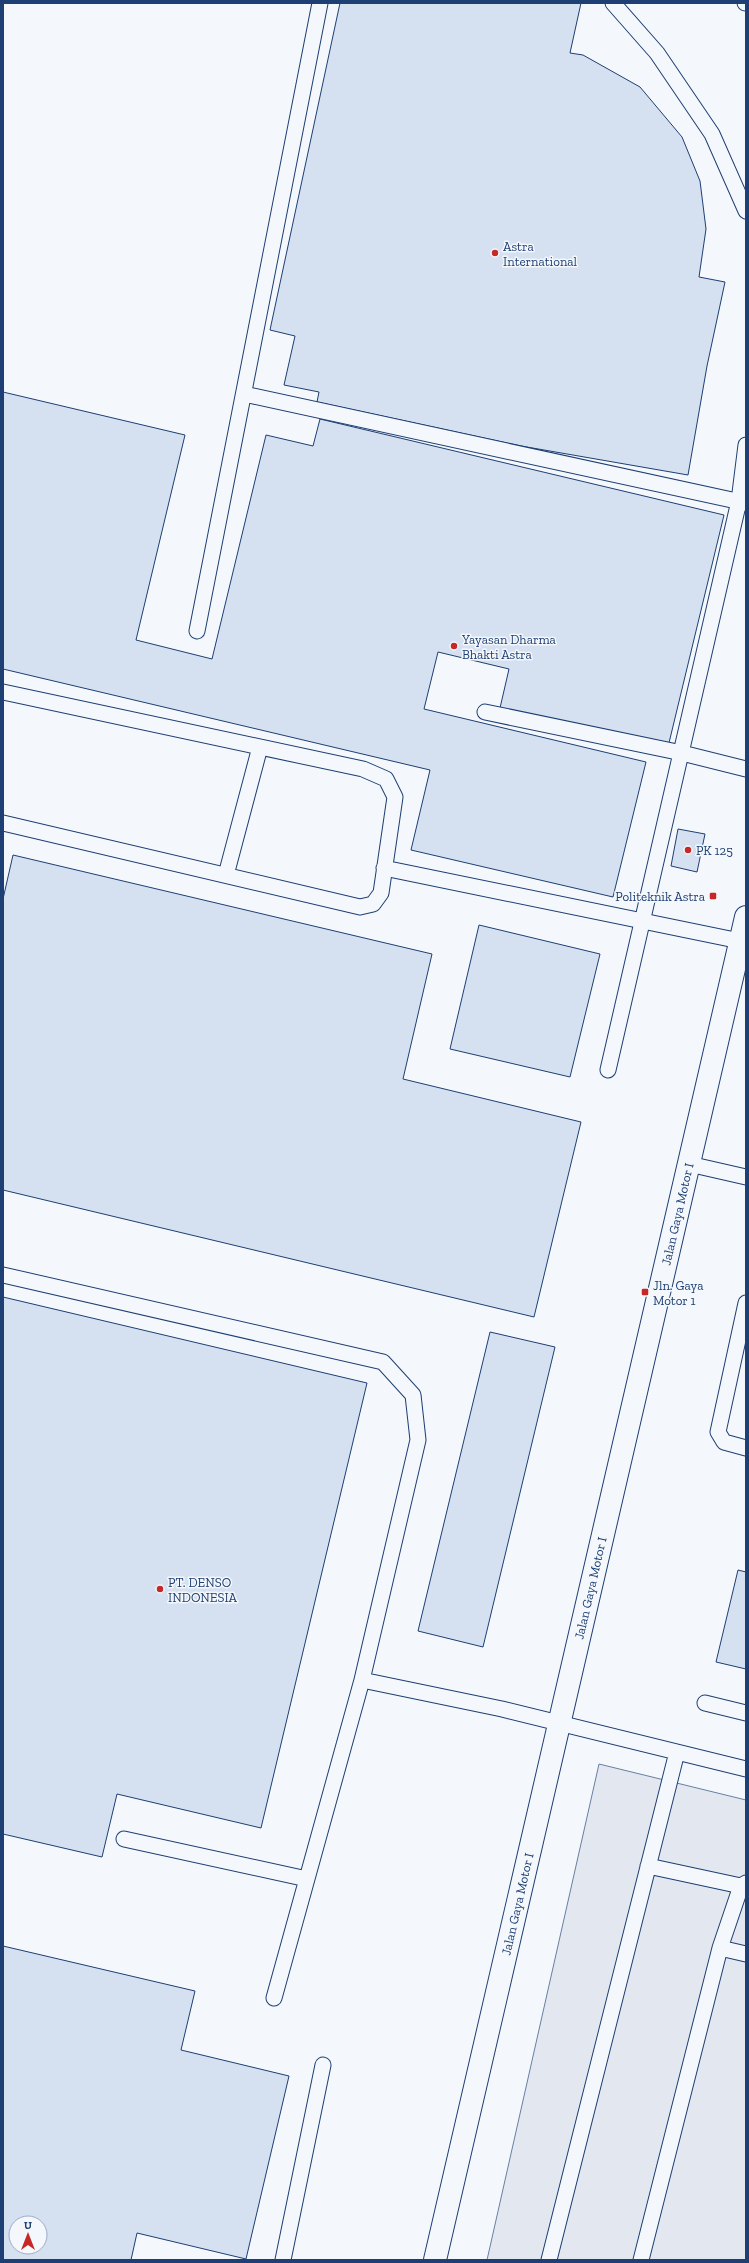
<svg xmlns="http://www.w3.org/2000/svg" width="749" height="2263" viewBox="0 0 749 2263" font-family="'Zilla Slab',serif">
  <style>
    .parking { fill: #e3e8f0; stroke: #687fa3 }
    .building { fill: #d5e0f0; stroke: #1d3f73; fill-rule: evenodd }
    .lines { fill: none; stroke-linecap: round; stroke-linejoin: round }
    .lane-casing { stroke: #1d3f73; stroke-width: 17 }
    .secondary-casing { stroke: #1d3f73; stroke-width: 24 }
    .lane { stroke: #f4f7fb; stroke-width: 15 }
    .secondary { stroke: #f4f7fb; stroke-width: 22 }
    .poi-dot { fill: #c62828; stroke: #f4f7fb; stroke-width: 1.5 }
    .labels { text-anchor: middle; stroke-width: 3; stroke-linejoin: round; paint-order: stroke }
    .poi-label { font-size: 13px; fill: #1d3f73; stroke: #f4f7fb; text-anchor: start }
    .street-label { font-size: 13px; fill: #1d3f73; stroke: #f4f7fb }
  </style>
  <rect width="100%" height="100%" fill="#f4f7fb"/>
  <path class="parking" d="M599,1764L746,1800V2260H487Z"/>
  <path class="building" d="M340,3H581L570,53L583,55L640,87L682,137L700,181L706,229L699,277L725,282L707,366L688,475L521,446L317,402L319,392L284,385L295,336L270,330Z
    M3,392L185,435L136,640L212,659L266,435L313,446L320,419L724,515L668,747L500,708L509,669L438,652L424,709L646,762L613,897L411,850L430,770L3,669Z
    M678,829L705,834L697,872L671,866Z
    M13,855L432,954L403,1079L581,1122L534,1317L3,1190V899Z
    M479,925L600,954L570,1077L450,1049Z
    M3,1297L367,1383L261,1828L117,1794L102,1857L3,1834Z
    M490,1332L555,1347L483,1647L418,1631Z
    M738,1570L746,1572V1669L716,1662Z
    M3,1946L195,1991L181,2050L289,2076L246,2259L137,2233L131,2260H3ZM16,2223H40V2247H16Z"/>
  <g class="lines">
    <g class="lane-casing">
      <path id="lane" d="M613,3L657,53L712,134L746,211
        M745,3H746
        M244,394L746,503
        M197,631L320,3
        M3,692L363,769L386,779L395,797L381,893L373,904L360,907L3,823
        M485,712L682,753L746,769
        M384,868L740,941
        M226,875L260,747
        M608,1070L739,501L746,445
        M689,1164L746,1177
        M3,1275L383,1362L413,1395L418,1440L362,1680L502,1709L746,1769
        M746,1303L718,1432L724,1442L746,1448
        M705,1703L746,1713
        M124,1839L307,1879
        M648,1866L741,1886
        M720,1948L746,1954
        M274,1998L362,1680
        M283,2260L323,2065
        M549,2260L677,1752
        M641,2260L720,1948L741,1886L746,1883"/>
    </g>
    <g class="secondary-casing">
      <path id="secondary" d="M435,2260L746,917"/>
    </g>
    <use href="#lane" class="lane"/>
    <use href="#secondary" class="secondary"/>
  </g>
  <g class="poi-dot">
    <circle cx="495" cy="253" r="4"/>
    <circle cx="454" cy="646" r="4"/>
    <circle cx="688" cy="850" r="4"/>
    <rect x="709" y="892" width="8" height="8" rx="2"/>
    <rect x="641" y="1288" width="8" height="8" rx="2"/>
    <circle cx="160" cy="1589" r="4"/>
  </g>
  <g class="labels">
    <g class="poi-label">
      <text x="503" y="251">Astra<tspan x="503" dy="15">International</tspan></text>
      <text x="462" y="644">Yayasan Dharma<tspan x="462" dy="15">Bhakti Astra</tspan></text>
      <text x="696" y="855">PK 125</text>
      <text x="705" y="901" text-anchor="end">Politeknik Astra</text>
      <text x="653" y="1290">Jln. Gaya<tspan x="653" dy="15">Motor 1</tspan></text>
      <text x="168" y="1587">PT. DENSO<tspan x="168" dy="15">INDONESIA</tspan></text>
    </g>
    <g class="street-label">
      <text transform="translate(677 1214) rotate(-77)" y="5">Jalan Gaya Motor I</text>
      <text transform="translate(590 1588) rotate(-77)" y="5">Jalan Gaya Motor I</text>
      <text transform="translate(517 1904) rotate(-77)" y="5">Jalan Gaya Motor I</text>
    </g>
  </g>
  <rect width="749" height="2263" fill="none" stroke="#1d3f73" stroke-width="8"/>
  <g transform="translate(28 2235)"><circle r="19" fill="#f4f7fb" stroke="#9eadc5"/>
  <path d="M0-3L7 15L0 10L-7 15Z" fill="#c62828"/>
  <text y="-6" font-size="11" font-weight="bold" text-anchor="middle" fill="#1d3f73">U</text>
  </g>
</svg>
